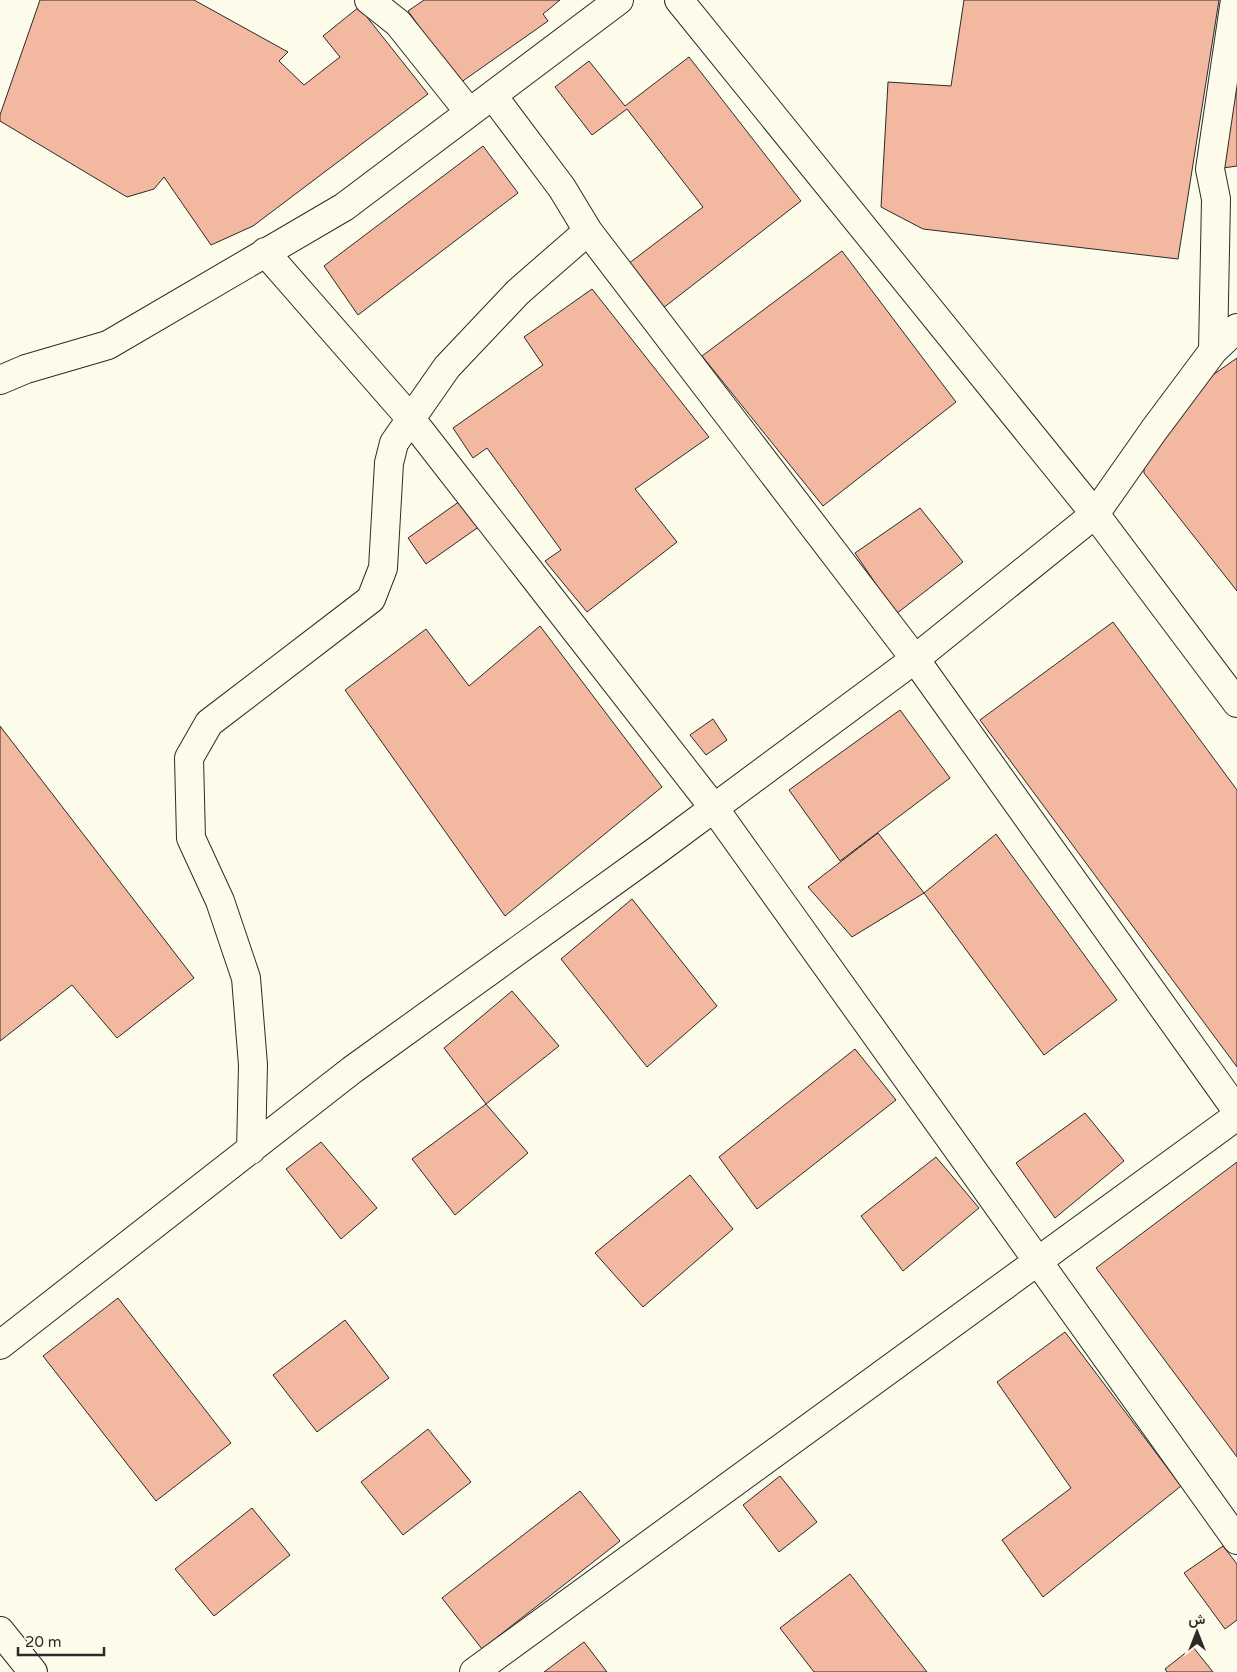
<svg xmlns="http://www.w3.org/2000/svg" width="1237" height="1672" viewBox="0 0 1237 1672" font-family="'Varela Round',Vazirmatn,sans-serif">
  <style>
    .building { fill: #f2b8a0; stroke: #2b2b2b }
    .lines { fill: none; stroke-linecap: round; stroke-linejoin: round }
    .minor-casing { stroke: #2b2b2b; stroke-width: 30 }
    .major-casing { stroke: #2b2b2b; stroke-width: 30 }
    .minor { stroke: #fdfbea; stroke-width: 28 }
    .major { stroke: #fdfbea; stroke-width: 28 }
  </style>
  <rect width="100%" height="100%" fill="#fdfbea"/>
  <path class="building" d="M40,0H194L288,52L279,61L304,85L340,57L323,36L359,7L428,94L253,226L211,245L164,177L154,189L127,197L0,121V115Z
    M424,0H560L543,14L548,21L460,83L408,11Z
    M964,0H1219L1178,259L923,229L881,207L888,82L951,86Z
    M1237,39V166L1216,169Z
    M689,57L801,201L658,312L624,267L703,207L627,109L592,135L555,87L589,61L625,106Z
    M483,146L518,193L358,315L324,266Z
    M842,251L956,402L823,506L702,356Z
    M592,289L709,437L635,489L677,542L587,612L545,561L561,550L487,448L473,458L453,428L543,365L524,337Z
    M1237,358V591L1144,473V451L1200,384Z
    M460,501L480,526L426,564L408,538Z
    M920,508L963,562L896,614L855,553Z
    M1113,622L1237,790V1067L980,720Z
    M540,626L662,787L505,916L345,690L426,629L469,686Z
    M900,710L950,778L840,861L789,790Z
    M713,719L727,740L706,755L690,735Z
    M0,726L194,978L117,1038L72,985L0,1041Z
    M878,833L924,893L852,937L808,887Z
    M996,834L1117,1000L1044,1055L924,893Z
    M632,899L717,1006L647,1067L561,959Z
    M512,991L559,1046L486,1104L444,1048Z
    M855,1049L896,1100L757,1209L719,1157Z
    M486,1104L528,1153L455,1215L412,1159Z
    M1085,1113L1124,1161L1055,1218L1016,1163Z
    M321,1142L377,1208L341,1239L286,1169Z
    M936,1157L979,1208L903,1271L861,1216Z
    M1237,1162V1457L1096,1268Z
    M690,1175L733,1229L643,1307L595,1253Z
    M118,1298L231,1443L156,1501L43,1356Z
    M345,1320L389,1378L317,1432L273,1375Z
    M1065,1332L1181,1486L1043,1597L1002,1540L1071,1488L997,1382Z
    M428,1429L471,1482L403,1535L361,1482Z
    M780,1476L817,1522L779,1552L743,1505Z
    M580,1491L620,1541L482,1649L442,1598Z
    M252,1508L290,1555L214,1616L175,1569Z
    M1223,1546L1237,1564V1620L1225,1629L1184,1573Z
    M850,1574L927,1672H814L780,1628Z
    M584,1642L607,1672H544Z
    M1193,1647L1213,1672H1167L1165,1669Z"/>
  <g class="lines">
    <g class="minor-casing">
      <path id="minor" d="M369,0L398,23L469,112
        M679,0L1095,514L1237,703
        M588,231L915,659L1237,1111
        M265,252L411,419L714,808L1237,1540
        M1213,351L1216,199L1210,169L1235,0
        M0,380L26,369L108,345L344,207L619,0
        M251,1150L253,1065L246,978L220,901L191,838L189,758L209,723L371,599L383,568L389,463L394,443L447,367L518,292L588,231L562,188L493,96
        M0,1345L352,1070L656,851L915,659L1095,514L1154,430L1213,351L1237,328
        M474,1672L1237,1116"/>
    </g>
    <g class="major-casing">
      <path id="major" d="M0,1631L33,1672"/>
    </g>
    <use href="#minor" class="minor"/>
    <use href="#major" class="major"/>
  </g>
  <g transform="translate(1197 1632)" stroke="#fdfbea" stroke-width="4" paint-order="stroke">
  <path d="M0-4L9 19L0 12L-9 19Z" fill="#2b2b2b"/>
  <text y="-8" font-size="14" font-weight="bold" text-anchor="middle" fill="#2b2b2b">ش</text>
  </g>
  <path d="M18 1647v8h86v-8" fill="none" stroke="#2b2b2b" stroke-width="2.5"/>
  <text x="25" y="1647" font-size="15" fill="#2b2b2b" stroke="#fdfbea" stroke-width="4" paint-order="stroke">20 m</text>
</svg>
